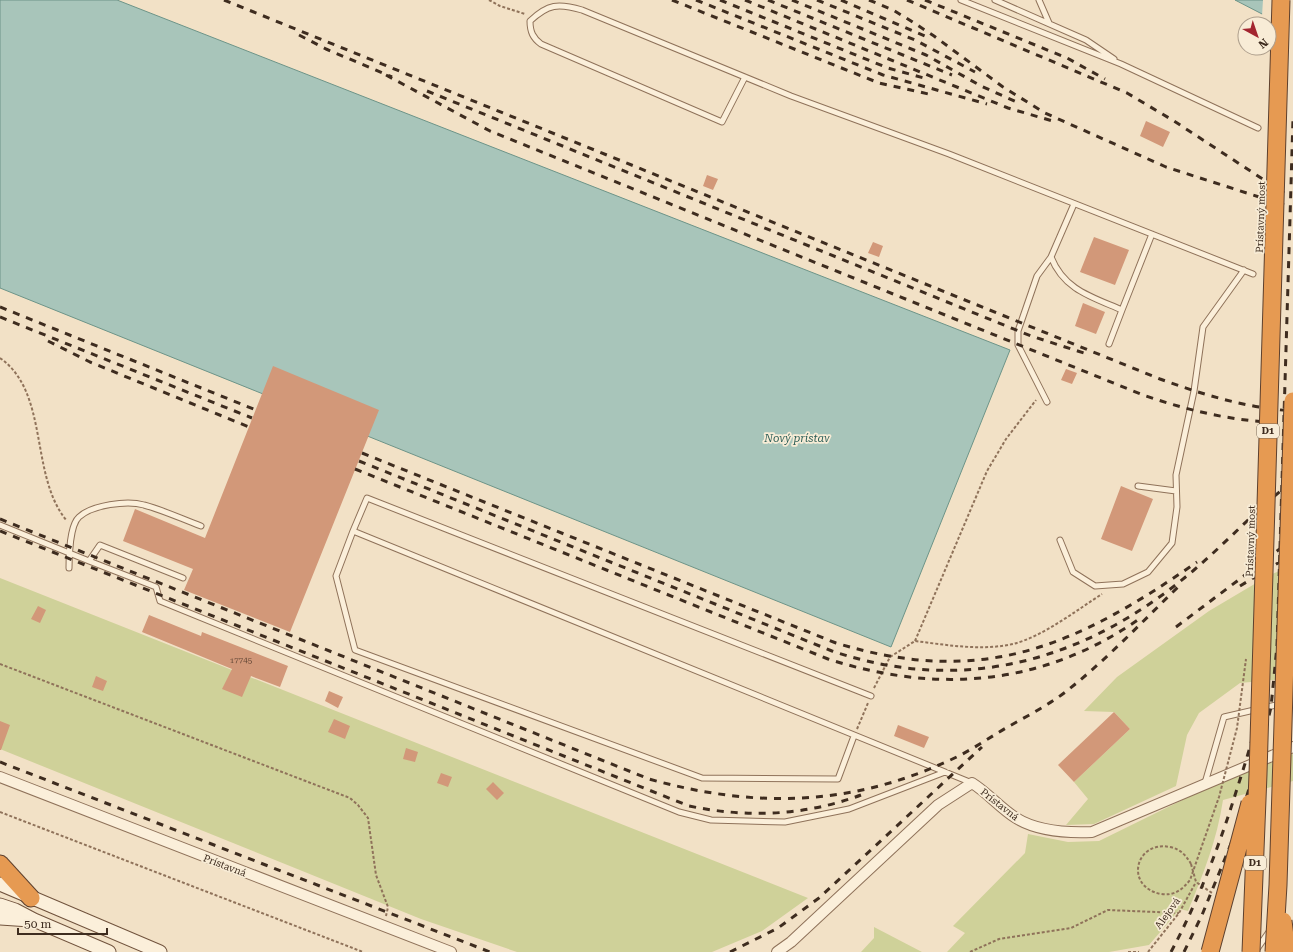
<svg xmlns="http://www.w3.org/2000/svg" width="1293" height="952" viewBox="0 0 1293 952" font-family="'Roboto Serif',serif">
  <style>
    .green { fill: #cfd199 }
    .water { fill: #a8c5ba; stroke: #6d9488 }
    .pier { fill: #f2e1c6 }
    .building { fill: #d29879 }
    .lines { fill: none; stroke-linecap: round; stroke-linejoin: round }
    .service-casing { stroke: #8f725a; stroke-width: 7 }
    .minor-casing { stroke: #8f725a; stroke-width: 12 }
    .secondary-casing { stroke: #71533d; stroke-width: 15 }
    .motorway-casing { stroke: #5d402e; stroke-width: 19 }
    .path { stroke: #8f725a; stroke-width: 2; stroke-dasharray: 3 2; stroke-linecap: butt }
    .service { stroke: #fbefda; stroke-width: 5 }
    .minor { stroke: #fbefda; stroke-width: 10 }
    .secondary { stroke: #fbefda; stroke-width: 13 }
    .motorway { stroke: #e69a52; stroke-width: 17 }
    .rail { stroke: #3e2c1f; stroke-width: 3; stroke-dasharray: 7 7; stroke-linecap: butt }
    .motorway-bridge-casing { stroke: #5d402e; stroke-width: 19; stroke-linecap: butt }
    .path-bridge { stroke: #8f725a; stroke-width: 2; stroke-dasharray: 3 2; stroke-linecap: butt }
    .motorway-bridge { stroke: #e69a52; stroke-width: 17 }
    .labels { text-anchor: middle; stroke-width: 3.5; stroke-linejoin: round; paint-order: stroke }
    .number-label { font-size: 8px; fill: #634736 }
    .shield { fill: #f8ecd6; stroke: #766656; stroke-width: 1 }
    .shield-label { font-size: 9px; font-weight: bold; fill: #3e2c1f }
    .street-label { font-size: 10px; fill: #3e2c1f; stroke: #f8ecd6 }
    .water-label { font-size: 11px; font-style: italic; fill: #2d5f58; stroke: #f8ecd6 }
  </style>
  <rect width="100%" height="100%" fill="#f2e1c6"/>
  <path class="green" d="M1293,565V678L1240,683L1199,713L1187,735L1176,786L1094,824L1066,825L1088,799L1074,782L1130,729L1114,712L1084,711L1117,677L1209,611L1268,576Z
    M0,578L808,898L762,931L712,952H517L421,919L0,749Z
    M1293,754V781L1223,800C1217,840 1203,875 1188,911L1180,909L1149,945L1109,952H947L965,933L953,926L1025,853L1028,834L1068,842L1099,841L1219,782Z
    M874,927L922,952H861L874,938Z"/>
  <path class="water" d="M0,0H117L1010,350L891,647L0,288Z
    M1235,0H1293V30Z"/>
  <path class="pier" d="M1263,0H1293V32L1262,16Z"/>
  <path class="building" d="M1146,121L1170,132L1163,147L1140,136Z
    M707,175L718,179L713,190L703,186Z
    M1094,237L1129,250L1115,285L1080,272Z
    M873,242L883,246L879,257L868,253Z
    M1083,303L1105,312L1096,334L1075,326Z
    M273,366L379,410L290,632L184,590L193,569L123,541L135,509L205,538Z
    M1066,369L1077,373L1072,384L1061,380Z
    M1121,486L1153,499L1132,551L1101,539Z
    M38,606L46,610L40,623L31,619Z
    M149,615L201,636L202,632L288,666L280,687L251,676L242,697L222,689L232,669L142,632Z
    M96,676L107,681L103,691L92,687Z
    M329,691L343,697L338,708L325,701Z
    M1114,712L1130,729L1074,782L1058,765Z
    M334,719L350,726L345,739L328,732Z
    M0,721L10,725L1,750H0Z
    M898,725L929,737L924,748L894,736Z
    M406,748L418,752L415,762L403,759Z
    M441,773L452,777L448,787L437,783Z
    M493,782L504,793L497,800L486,789Z"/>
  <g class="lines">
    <g class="service-casing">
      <path id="service" d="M961,0L1121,64L1258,128
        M995,0L1086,40L1114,59
        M1039,0L1049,23
        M745,77L722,122L541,44C533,38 530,32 530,21C548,4 558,3 582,10L791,96L949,154L1253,274
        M1074,204L1051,257C1064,290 1092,297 1122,310L1152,234
        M1109,344L1122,310
        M1047,402L1018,345V331L1037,276L1051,257
        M1138,486L1176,491
        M0,525L89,561L100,545L183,578
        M353,531L336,576L355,650L702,778L838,779L854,736
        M1060,540L1073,572L1095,586L1123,584L1148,572L1172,543L1177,507L1176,475L1194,391L1203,327L1244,270
        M89,561L156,587L160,601L679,812L711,820L785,822L849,809L945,772
        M69,568C69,556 70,525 79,517C92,505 127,500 144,505C163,510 182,519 201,526
        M871,696L367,498L353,531L972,783
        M1205,783L1224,717L1293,701
        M1257,949L1271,929"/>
    </g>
    <g class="minor-casing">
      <path id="minor" d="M0,777L451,952
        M777,952L791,942L938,805L972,783C988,793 1000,808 1016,818C1037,831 1068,833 1092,832L1293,747"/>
    </g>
    <g class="secondary-casing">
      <path id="secondary" d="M0,884L160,952
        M0,905L15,910L34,920L109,952
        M0,918L30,920"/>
    </g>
    <g class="motorway-casing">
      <path id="motorway" d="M0,864L31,898"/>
    </g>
    <path class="path" d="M489,0L500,6L525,14
      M0,358C50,393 29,476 67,521
      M915,641L987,471L1006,439L1036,400
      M0,664L350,798L358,805L368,818L376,875L388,907L386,916
      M874,688L890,657L915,641C947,645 981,651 1013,644C1042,637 1077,610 1102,594
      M857,729L868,703
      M0,812L363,952
      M1191,864L1196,882L1212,893
      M970,952L999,939L1071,928L1108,910L1179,913
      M1128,952H1139
      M1148,952L1179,913L1196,882"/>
    <use href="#service" class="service"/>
    <use href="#minor" class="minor"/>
    <use href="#secondary" class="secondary"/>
    <use href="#motorway" class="motorway"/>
    <path class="rail" d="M224,0L1160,379C1204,395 1247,408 1293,411
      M672,0L879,83L933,95
      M696,0L883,75L987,104
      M720,0L888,68L924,78
      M745,0L1008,108L1056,122
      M768,0L952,75
      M792,0L926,55L981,86L1021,104
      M817,0L915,40L975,72
      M841,0L927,37
      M869,0L893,10L911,21L934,36L1003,87L1045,113L1166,167L1284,205
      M907,0L1127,93L1174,121L1284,193
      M925,0L1067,58L1105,79
      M299,35L326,49L392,77
      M386,75L490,131L1143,395C1192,412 1241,423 1293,423
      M427,91L1031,336L1090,355
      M0,307L256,410
      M0,317L252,418
      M48,341L90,362L249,427
      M362,453L836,643C984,688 1076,646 1197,562
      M359,461L832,651C966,696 1088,660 1194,570C1228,541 1258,508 1293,481
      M355,469L828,659C937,694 1043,686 1139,619
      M0,519L649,779C753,808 848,807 948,761C969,752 987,739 1006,728C1027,716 1049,705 1068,690C1107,659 1142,622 1178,587
      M0,531L689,806C748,818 804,816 861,795
      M1240,586L1293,554
      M1176,627L1293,539
      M0,762L490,952
      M730,952L778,928L819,898L982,747
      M1171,952C1198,901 1219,847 1236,792C1245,764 1254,736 1260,707C1267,671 1267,632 1269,595L1286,0
      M1184,952L1202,915L1235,834L1261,750L1271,707L1277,646L1293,119"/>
    <g class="motorway-bridge-casing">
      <path id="motorway-bridge" d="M1283,921L1287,952
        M1210,952L1250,803
        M1251,952L1258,774L1281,0
        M1274,952L1278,885L1293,401"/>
    </g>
    <path class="path-bridge" d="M1191,864C1186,855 1180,849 1170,847C1135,840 1124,887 1161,894C1174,896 1182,890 1190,880L1219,797L1237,728L1246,659"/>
    <use href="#motorway-bridge" class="motorway-bridge"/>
  </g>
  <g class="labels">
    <g class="number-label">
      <text x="241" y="663">17745</text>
    </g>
    <g class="shield">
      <rect x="1257" y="424" width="22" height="14" rx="3"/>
      <rect x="1244" y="856" width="22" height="14" rx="3"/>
    </g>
    <g class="shield-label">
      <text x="1268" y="434">D1</text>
      <text x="1255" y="866">D1</text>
    </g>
    <g class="street-label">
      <text transform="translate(1260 217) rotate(-88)" y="4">Prístavný most</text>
      <text transform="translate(1250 541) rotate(-88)" y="4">Prístavný most</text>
      <text transform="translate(1000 804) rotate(38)" y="4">Prístavná</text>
      <text transform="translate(225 865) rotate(21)" y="4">Prístavná</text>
      <text transform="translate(1167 913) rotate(-54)" y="4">Alejová</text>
    </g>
    <g class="water-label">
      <text x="797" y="442">Nový prístav</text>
    </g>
  </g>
  <g transform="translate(1257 36) rotate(140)"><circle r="19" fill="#f8ecd6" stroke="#ae9f8d"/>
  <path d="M0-3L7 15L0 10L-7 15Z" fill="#a3252f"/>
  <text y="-6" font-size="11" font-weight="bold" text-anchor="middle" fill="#3e2c1f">N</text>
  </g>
  <path d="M18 928v6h89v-6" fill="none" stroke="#3e2c1f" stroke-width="2"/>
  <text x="24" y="928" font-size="12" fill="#3e2c1f" stroke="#f8ecd6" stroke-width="3" paint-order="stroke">50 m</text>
</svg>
